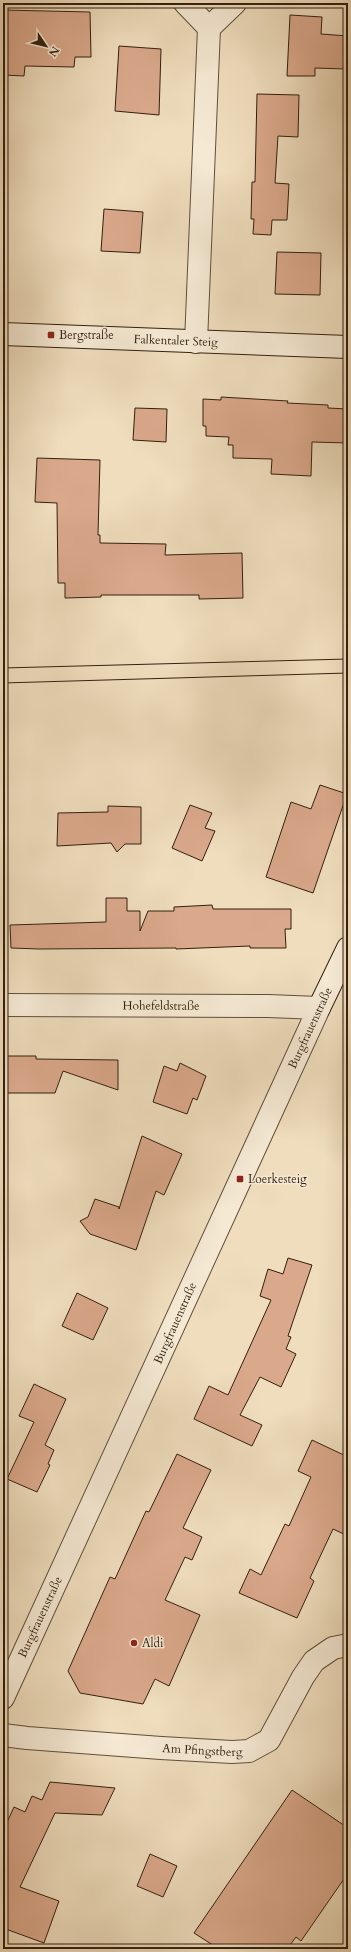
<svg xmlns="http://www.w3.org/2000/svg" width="351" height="1952" viewBox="0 0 351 1952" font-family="Cardo,serif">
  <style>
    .building { fill: #daa88b; stroke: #331f0f }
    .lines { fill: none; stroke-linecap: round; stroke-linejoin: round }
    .street-casing { stroke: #624e3a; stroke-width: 24 }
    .secondary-casing { stroke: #331f0f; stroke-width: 24 }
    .street { stroke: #f5e9d4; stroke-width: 22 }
    .secondary { stroke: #f5e9d4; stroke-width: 22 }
    .tram { stroke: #331f0f; stroke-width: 1 }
    .poi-dot { fill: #8f2418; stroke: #f5e9d4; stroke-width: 1.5 }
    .labels { text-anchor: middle; stroke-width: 3; stroke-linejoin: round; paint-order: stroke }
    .poi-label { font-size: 12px; fill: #331f0f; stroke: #f5e9d4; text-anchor: start }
    .street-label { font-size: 12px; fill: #331f0f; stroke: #f5e9d4 }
  </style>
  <rect width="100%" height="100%" fill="#efddbd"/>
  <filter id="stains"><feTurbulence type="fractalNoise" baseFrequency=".005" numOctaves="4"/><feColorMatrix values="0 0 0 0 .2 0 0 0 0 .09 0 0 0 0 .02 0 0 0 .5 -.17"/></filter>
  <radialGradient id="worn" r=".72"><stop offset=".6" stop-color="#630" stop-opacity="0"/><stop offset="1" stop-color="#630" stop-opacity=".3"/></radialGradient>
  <path class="building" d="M3,10L90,12L91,57H75L74,67L25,66L24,76L3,75Z
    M290,15L322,17L321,34L348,36L346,69L315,68V76H287Z
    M119,46L161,49L159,115L115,111Z
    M257,94L299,95L298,137L278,136L275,183L289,184L287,220H272L271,235L253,234L254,219H251L252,182H255Z
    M104,209L143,212L140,253L101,251Z
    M277,252L321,253L320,295L275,294Z
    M221,397L288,401L287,403L328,405V408L348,409V443L312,442L311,476L271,474L272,459L233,458V445H228L229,437L206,436V426H203V399L221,400Z
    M135,408L167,409L166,442L133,440Z
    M37,458L100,460L98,535H100V543L166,544L165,555L242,553L243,598L199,599V595H101V597L65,598V583H58L57,503L35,502Z
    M320,785L347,794L313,893L266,877L291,802L311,809Z
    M190,805L212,813L205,828L215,831L202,861L172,848Z
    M108,806L141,807V844H125L117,852L111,843L57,846L58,813L108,812Z
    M106,898H127V911H140V931L148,911H174V907L212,905L213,909H291V929H285L286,948H250V946L176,949V948L39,949L11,948L10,925L106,922Z
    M3,1056H36V1059L118,1060V1090L63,1071L55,1093H3Z
    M180,1063L206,1076L197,1100L193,1098L187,1114L153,1102L164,1066L177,1071Z
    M142,1136L182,1154L164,1195L156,1191L136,1250L90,1234L80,1221L88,1217L95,1199L119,1207V1209Z
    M288,1258L312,1265L288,1336L291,1337L286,1349L296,1354L281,1387L260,1377L240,1415L262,1425L252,1446L194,1419L209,1386L228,1395L271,1300L260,1296L268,1269L283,1274Z
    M77,1293L108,1308L93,1340L62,1326Z
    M34,1384L66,1399L45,1445L54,1450L48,1464L50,1465L37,1492L7,1479L34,1422L19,1416Z
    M312,1440L348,1457V1536L333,1529L310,1578L314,1581L297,1618L239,1593L250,1569L261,1575L285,1524L289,1526L311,1477L298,1471Z
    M177,1454L211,1470L183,1528L202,1537L192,1560L185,1557L165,1600L200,1615L169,1686L155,1679L143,1704L80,1693L68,1671L110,1577L115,1579L146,1511L149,1512Z
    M50,1782L115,1788L102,1815L55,1813L20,1887L59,1901L44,1943L3,1928V1831L14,1807L25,1812L32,1796L42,1800Z
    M292,1790L348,1828V1873L301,1941L296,1937L287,1949H219L194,1933Z
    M150,1854L177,1866L163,1897L137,1886Z"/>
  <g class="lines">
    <g class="street-casing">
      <g id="street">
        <path d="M185,3L209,28"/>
        <path d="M209,28L235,3"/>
        <path d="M196,342L209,28"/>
        <path id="s1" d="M3,1005L268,1006L319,1008L3,1698"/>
        <path id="s2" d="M3,1735L27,1738L161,1748L232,1752L249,1751L269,1740L303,1677L314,1661L333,1648L348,1645"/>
      </g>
    </g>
    <g class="secondary-casing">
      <g id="secondary">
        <path id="s3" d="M3,334L348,347"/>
        <path d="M319,1008L348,948"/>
      </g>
    </g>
    <use href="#street" class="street"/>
    <use href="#secondary" class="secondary"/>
    <path class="tram" d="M3,668L348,659
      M3,683L348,673"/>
  </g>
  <g class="poi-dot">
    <rect x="47" y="331" width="8" height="8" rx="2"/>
    <rect x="236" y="1175" width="8" height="8" rx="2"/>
    <circle cx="134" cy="1643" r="4"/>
  </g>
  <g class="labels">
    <g class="poi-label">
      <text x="59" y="339">Bergstraße</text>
      <text x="248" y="1183">Loerkesteig</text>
      <text x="142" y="1647">Aldi</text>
    </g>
    <g class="street-label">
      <text dy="4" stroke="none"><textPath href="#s3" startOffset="173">Falkentaler Steig</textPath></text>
      <text dy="4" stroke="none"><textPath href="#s1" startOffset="158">Hohefeldstraße</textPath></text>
      <text transform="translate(310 1028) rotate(-65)" y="4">Burgfrauenstraße</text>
      <text transform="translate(175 1323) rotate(-66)" y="4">Burgfrauenstraße</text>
      <text transform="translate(40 1617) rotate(-65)" y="4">Burgfrauenstraße</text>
      <text dy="4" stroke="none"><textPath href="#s2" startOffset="200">Am Pfingstberg</textPath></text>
    </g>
  </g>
  <rect width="351" height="1952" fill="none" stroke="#efddbd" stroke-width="16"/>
  <rect x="4" y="4" width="343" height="1944" fill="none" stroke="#331f0f" stroke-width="2"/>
  <rect x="8" y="8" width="335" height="1936" fill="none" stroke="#331f0f"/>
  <g transform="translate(46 46) rotate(125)" stroke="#f5e9d4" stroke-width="3" paint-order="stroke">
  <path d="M0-3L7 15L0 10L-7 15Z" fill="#331f0f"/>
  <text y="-6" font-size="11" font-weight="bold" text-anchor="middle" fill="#331f0f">N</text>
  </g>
  <rect width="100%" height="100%" filter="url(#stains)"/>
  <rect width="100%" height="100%" fill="url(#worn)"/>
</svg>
